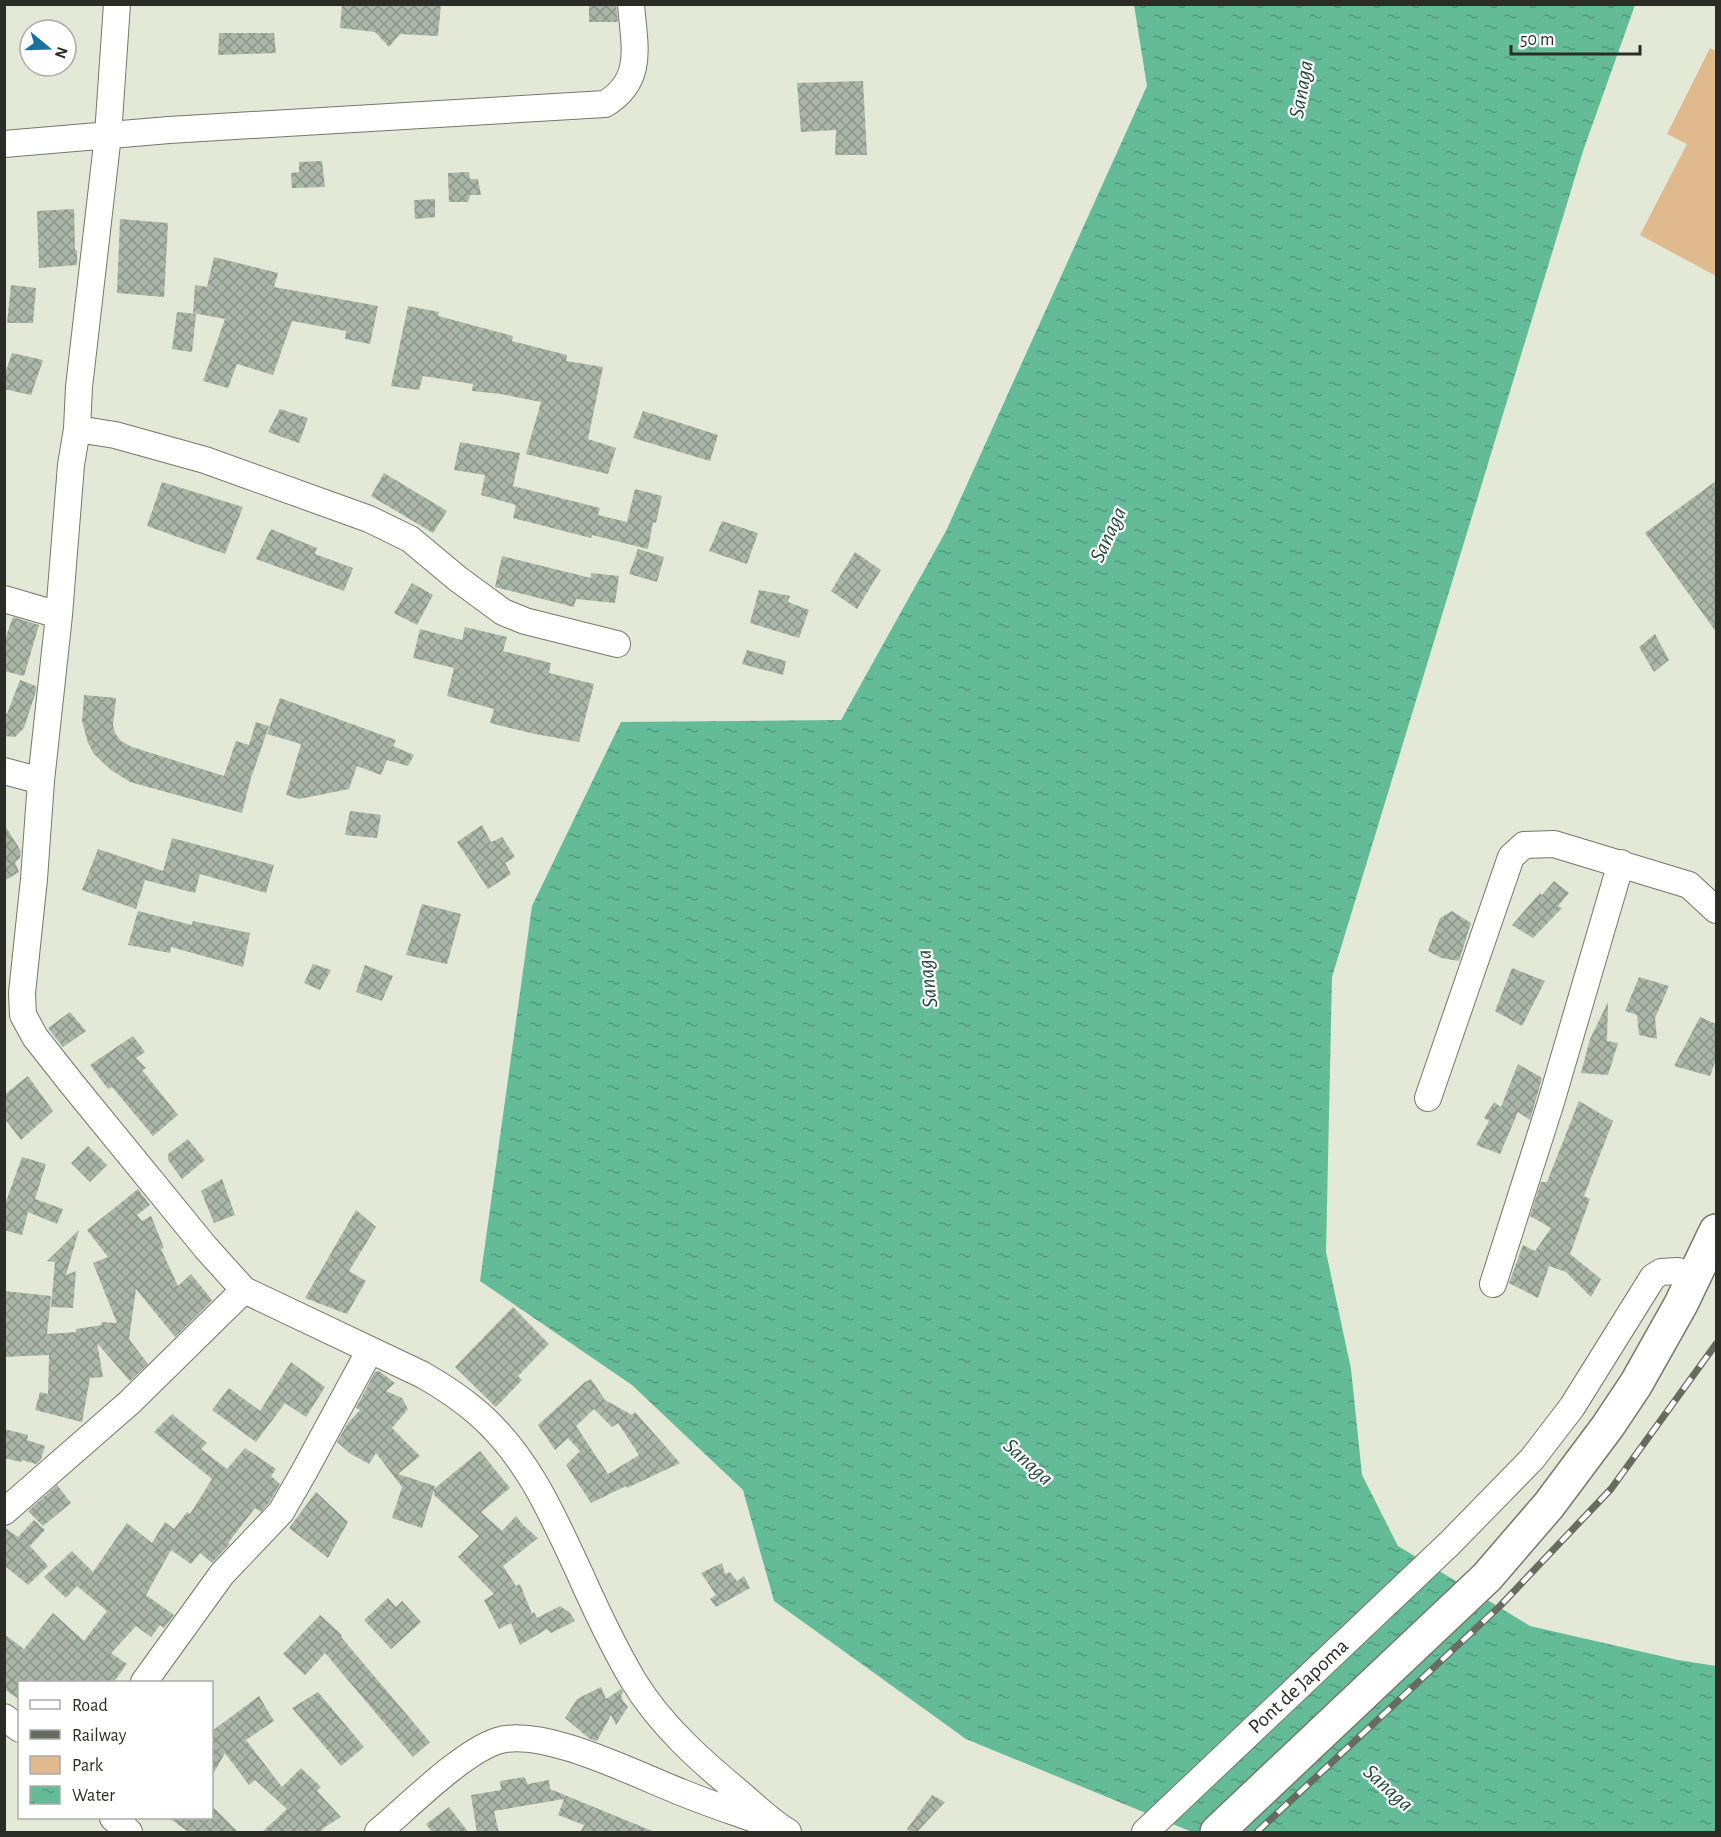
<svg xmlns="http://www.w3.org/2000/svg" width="1721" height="1837" viewBox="0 0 1721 1837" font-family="'Alegreya Sans',sans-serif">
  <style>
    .green { fill: #e0b98e }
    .water { fill: url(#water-ripples) }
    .building { fill: url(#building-cross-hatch); fill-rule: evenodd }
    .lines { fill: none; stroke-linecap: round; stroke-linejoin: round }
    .minor-casing { stroke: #757868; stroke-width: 28 }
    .highway-casing { stroke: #757868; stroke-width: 36 }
    .minor { stroke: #fff; stroke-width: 26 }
    .highway { stroke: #fff; stroke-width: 33 }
    .rail-casing { stroke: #686b60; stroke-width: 7 }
    .rail { stroke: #fff; stroke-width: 4.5; stroke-dasharray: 14; stroke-linecap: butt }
    .labels { text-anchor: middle; stroke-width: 4.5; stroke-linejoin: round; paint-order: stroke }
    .street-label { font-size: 21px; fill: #2a2c25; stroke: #fff }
    .water-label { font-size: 22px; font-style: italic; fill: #214839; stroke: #fff }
  </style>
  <defs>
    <pattern id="water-ripples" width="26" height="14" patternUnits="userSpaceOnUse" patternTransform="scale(1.5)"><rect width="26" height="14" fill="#63bc97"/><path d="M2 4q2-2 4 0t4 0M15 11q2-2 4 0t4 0" fill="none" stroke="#52997b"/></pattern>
    <pattern id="building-cross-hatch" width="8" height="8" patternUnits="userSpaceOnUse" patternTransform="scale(1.5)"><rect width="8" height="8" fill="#aab6a8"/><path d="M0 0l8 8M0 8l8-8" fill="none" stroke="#8b9489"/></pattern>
  </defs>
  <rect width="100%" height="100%" fill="#e4e8d6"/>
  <path class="green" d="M1710,48L1716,51V276L1640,235L1687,144L1667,134Z"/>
  <path class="water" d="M1134,5H1635L1583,151L1332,977L1326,1252L1351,1369L1362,1475L1398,1546L1530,1626L1678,1660L1716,1666V1832H1192L966,1739L774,1601L743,1490L632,1385L480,1281L532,906L621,722L841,720L946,531L1147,86Z"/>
  <path class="building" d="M342,4H441L438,36L400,34L389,47L375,32L340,28Z
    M589,4H616L618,22H589Z
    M219,33H274L276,53L218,55Z
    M863,81L867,155H835L836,130L801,132L797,83Z
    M322,161L325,187L292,188L291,173L299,172V162Z
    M469,172L470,179H478L481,195H470L468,202H449L448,173Z
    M435,199V217L415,219L414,200Z
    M74,209L75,250H77V265L39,268L37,211Z
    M120,219L168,223L164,297L117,293Z
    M214,257L278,273L274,287L378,306L370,344L345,339L346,331L292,321L273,375L237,364L228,388L203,381L225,319L193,313L195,285L207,287Z
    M11,285L36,288L33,323H7Z
    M408,306L439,312L438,316L513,336L512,341L567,355L566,361L603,367L588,439L616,448L608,474L526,454L541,402L501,394L472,391L473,384L423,376L419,390L391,386Z
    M177,312L196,314L192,352L172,349Z
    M12,353L43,360L31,395L4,389V377Z
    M280,409L308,418L299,443L268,432Z
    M643,411L718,435L710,461L633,438Z
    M460,442L520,453L513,486L600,508L598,515L627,522L635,489L662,496L656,523L653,522L648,549L592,535L591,538L513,518L516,505L481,495L485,475L454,470Z
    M384,473L447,511L433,533L371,496Z
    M1716,481V632L1645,533Z
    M162,482L243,507L225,554L147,526Z
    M722,521L758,533L747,564L709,551Z
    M271,529L317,548L315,554L353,568L344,591L256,559Z
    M638,549L664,557L657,582L629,574Z
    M855,552L881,570L857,609L831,591Z
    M502,556L591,578V573L619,576L615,603L576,599L574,607L495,587Z
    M412,583L433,595L417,625L394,613Z
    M759,590L790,596L788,602L809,610L799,638L750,623Z
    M13,617L39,625L24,676L4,671V642Z
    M465,627L507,637L503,651L551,663L549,673L594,684L579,742L535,734L490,723L494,709L447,696L454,668L413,658L420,629L462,640Z
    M1655,634L1669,660L1654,672L1639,647Z
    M747,650L786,661L783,675L742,664Z
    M20,680L36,686V691L24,728L15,737L4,736V712L7,714Z
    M84,695L116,698L113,725L115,733L121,741L132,747L224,776L236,741L249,745L256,722L269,726L251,778L242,813L130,782L111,770L94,754L88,743L82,721Z
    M280,698L396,740L393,746L414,755L408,766L387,760L381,775L357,766L349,789L299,799L286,795L301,744L267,734Z
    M350,811L381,815L377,838L345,835Z
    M4,824L21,851L20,858L15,862L19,872L4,881Z
    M482,825L491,842L502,837L515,857L505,863L511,874L488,889L457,842Z
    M172,838L274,865L266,893L200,874L195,893L145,880L136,909L82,890L98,849L163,871Z
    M1554,881L1569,893L1558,906L1562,908L1533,938L1512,925L1540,893L1542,895Z
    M422,904L461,914L447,964L406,955Z
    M138,911L192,925L193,921L250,933L243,967L171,947L170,953L128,945Z
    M1452,911L1471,923L1459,961L1441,958L1428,951L1440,918Z
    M313,964L331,970L320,990L304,983Z
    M365,965L393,976L382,1001L356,992Z
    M1512,968L1545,981L1522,1026L1495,1011Z
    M1639,977L1669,986L1655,1018L1657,1039L1639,1035L1637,1015L1625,1011Z
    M1608,1002L1607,1041L1618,1043L1608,1075L1581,1073L1590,1039Z
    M70,1012L86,1031L63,1047L48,1028Z
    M1700,1017L1716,1024V1060L1710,1076L1674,1066Z
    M133,1036L145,1052L136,1058L146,1068L142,1070L178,1115L153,1136L112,1087L108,1089L90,1065Z
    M1518,1064L1542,1078L1530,1120L1518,1112L1500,1154L1476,1145L1489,1121L1484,1118L1494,1102L1501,1107Z
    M28,1076L53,1111L21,1140L4,1118V1095Z
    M1579,1101L1613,1121L1584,1196L1590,1199L1570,1254L1601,1279L1591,1297L1566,1272L1549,1266L1538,1298L1509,1283L1523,1245L1535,1251L1551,1228L1530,1216L1541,1182H1547Z
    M188,1139L205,1160L182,1179L168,1160V1154Z
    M88,1146L107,1165L90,1182L71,1163Z
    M22,1157L46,1164L35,1199L63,1209L57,1224L28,1212L22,1235L4,1230V1207Z
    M222,1179L235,1215L214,1223L201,1191Z
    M138,1189L150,1205L137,1215L142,1221L151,1216L164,1248L161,1249L178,1286L191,1274L212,1300L175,1337L136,1289L129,1339L148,1364L130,1381L97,1343L103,1377L90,1378L82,1422L35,1410L40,1392L48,1394L49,1355L4,1357V1291L51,1296L47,1334L76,1332V1329L102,1325L101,1322L117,1323L93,1263L108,1257L87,1230Z
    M356,1210L376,1227L349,1271L366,1281L347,1314L305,1298Z
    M79,1230L66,1275L76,1271L73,1308L51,1307L55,1262L47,1261Z
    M513,1307L549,1344L518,1376L522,1380L496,1407L455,1367Z
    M291,1362L325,1387L306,1417L285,1403L256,1442L212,1410L229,1388L260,1411Z
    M379,1371L395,1383L386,1391L402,1398L408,1409L392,1428L420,1456L398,1474L435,1486L422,1528L392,1518L402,1487L376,1453L369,1464L351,1454L337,1442L348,1423L360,1410L356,1408L375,1372Z
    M591,1379L605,1400L632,1415L635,1412L680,1463L627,1488L626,1486L591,1503L566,1465L580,1451L568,1438L555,1450L538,1425L585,1382ZM594,1409L612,1427L618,1423L639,1455L608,1474L576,1426Z
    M172,1414L207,1443L201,1449L227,1469L245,1448L276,1469L271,1476L280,1484L269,1503L261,1512L255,1508L228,1543L230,1544L227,1547L212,1563L200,1553L191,1564L171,1550L146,1595L174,1615L164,1628L160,1625L151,1637L136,1626L111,1653L127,1664L113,1683H20V1700L4,1689V1634L24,1649L53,1613L84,1641L107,1611L77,1586L66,1598L44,1577L72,1551L93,1572L127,1523L152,1543L165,1522L174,1529L187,1512L190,1514L212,1479L154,1432Z
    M4,1429L28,1435L27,1440L45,1446L41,1459L36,1464L22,1460L21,1462L4,1458Z
    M480,1451L510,1488L481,1512L502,1531L516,1516L524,1526L538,1538L503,1566L516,1586L520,1584L532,1614L534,1612L537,1618L560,1606L570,1613L575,1621L551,1633L547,1629L520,1645L511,1623L499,1629L484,1600L494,1594L458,1557L479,1536L434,1495V1489Z
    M57,1485L71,1503L43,1526L28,1511Z
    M316,1492L348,1522L328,1558L289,1528Z
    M34,1520L45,1530L30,1546L48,1566L28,1585L4,1565V1527L18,1537Z
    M722,1563L725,1574L730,1572L737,1581L744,1576L750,1588L716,1607L710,1599L716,1595L701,1573Z
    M388,1598L396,1607L402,1601L421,1622L391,1649L364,1620Z
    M320,1615L342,1635L341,1637L430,1742L413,1757L325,1653L305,1675L283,1654Z
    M601,1687L606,1699L621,1689L623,1692L621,1695L623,1701L628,1707L616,1725L611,1715L597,1741L590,1739L565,1718L577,1699Z
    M318,1692L364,1747L341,1766L292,1708Z
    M259,1696L274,1721L246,1740L282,1787L301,1768L321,1787L317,1791L341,1817L325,1827L319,1833H261L287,1809L255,1780L249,1785L225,1753L212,1776V1731Z
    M524,1777L528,1784L549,1780L550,1789L657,1833H580L584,1825L558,1815L564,1799L494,1811L499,1833H477L471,1795L501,1790L500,1781Z
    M932,1795L945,1802L916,1833H911L907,1829Z
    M212,1806L239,1833H190L169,1818H212Z
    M449,1807L469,1833H433L426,1824Z"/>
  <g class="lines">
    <g class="minor-casing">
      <path id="minor" d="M117,4L108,135L79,387L77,429L71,465L59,615L41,781L34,879L22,993L23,1015L35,1037L72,1084L206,1248L244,1290L423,1375C442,1386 462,1399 479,1414C528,1457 553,1516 580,1574C596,1610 613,1646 633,1680C661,1726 701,1761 742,1795C757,1808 771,1822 788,1832
        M4,144L169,130L605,104C645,80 634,45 631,4
        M77,429L115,435L205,460L369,519L410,539L458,579L503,612L525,621L617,644
        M4,599L59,615
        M4,771L41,781
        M1428,1098L1511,857L1524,845L1554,844L1689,885L1716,910
        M1493,1284L1551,1102L1621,863
        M4,1512L130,1402L244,1290
        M144,1682L222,1574L281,1512L304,1472L370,1350
        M4,1717L20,1729
        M113,1818L129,1832
        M378,1832C408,1807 461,1753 497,1741C542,1726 639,1776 683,1793C710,1804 738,1813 765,1823
        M1145,1832L1450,1543L1532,1459L1572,1407L1653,1277L1661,1272L1678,1271"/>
    </g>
    <g class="highway-casing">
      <path id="highway" d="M1217,1832L1487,1577L1549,1505L1608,1426L1636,1384L1681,1304L1716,1231"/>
    </g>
    <use href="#minor" class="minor"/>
    <use href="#highway" class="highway"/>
    <g class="rail-casing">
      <path id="rail" d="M1257,1832L1500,1606L1611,1489L1716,1344"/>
    </g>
    <use href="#rail" class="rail"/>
  </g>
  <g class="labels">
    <g class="street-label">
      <text transform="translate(1298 1686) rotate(-43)" y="7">Pont de Japoma</text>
    </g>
    <g class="water-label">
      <text transform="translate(1300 89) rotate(-80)" y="8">Sanaga</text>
      <text transform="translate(1107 534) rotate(-65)" y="8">Sanaga</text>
      <text transform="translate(926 979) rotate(-97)" y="8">Sanaga</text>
      <text transform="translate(1029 1461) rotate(42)" y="8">Sanaga</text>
      <text transform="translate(1389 1787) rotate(42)" y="8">Sanaga</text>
    </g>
  </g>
  <rect width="1721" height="1837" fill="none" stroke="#2a2c25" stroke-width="12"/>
  <rect x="18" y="1681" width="195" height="138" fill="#ffffff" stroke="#aaaba8" stroke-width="1.5"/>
  <rect x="30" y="1700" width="30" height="9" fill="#ffffff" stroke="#aaaba8" stroke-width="1.5"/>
  <text x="72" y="1711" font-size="18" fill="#2a2c25">Road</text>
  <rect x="30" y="1730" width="30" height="9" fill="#686b60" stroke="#aaaba8" stroke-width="1.5"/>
  <text x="72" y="1741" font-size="18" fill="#2a2c25">Railway</text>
  <rect x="30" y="1756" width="30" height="18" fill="#e0b98e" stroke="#aaaba8" stroke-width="1.5"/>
  <text x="72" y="1771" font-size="18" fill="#2a2c25">Park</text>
  <rect x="30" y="1786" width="30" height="18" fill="url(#water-ripples)" stroke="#aaaba8" stroke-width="1.5"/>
  <text x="72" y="1801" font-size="18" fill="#2a2c25">Water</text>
  <g transform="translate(48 48) rotate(109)"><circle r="28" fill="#ffffff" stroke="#aaaba8" stroke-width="1.5"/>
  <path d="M0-4.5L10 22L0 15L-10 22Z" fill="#1772a1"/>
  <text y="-9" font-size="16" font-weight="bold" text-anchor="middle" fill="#2a2c25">N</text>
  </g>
  <path d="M1511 45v9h129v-9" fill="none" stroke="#2a2c25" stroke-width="3"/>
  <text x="1520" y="45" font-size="18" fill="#2a2c25" stroke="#ffffff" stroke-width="4.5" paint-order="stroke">50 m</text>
</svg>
